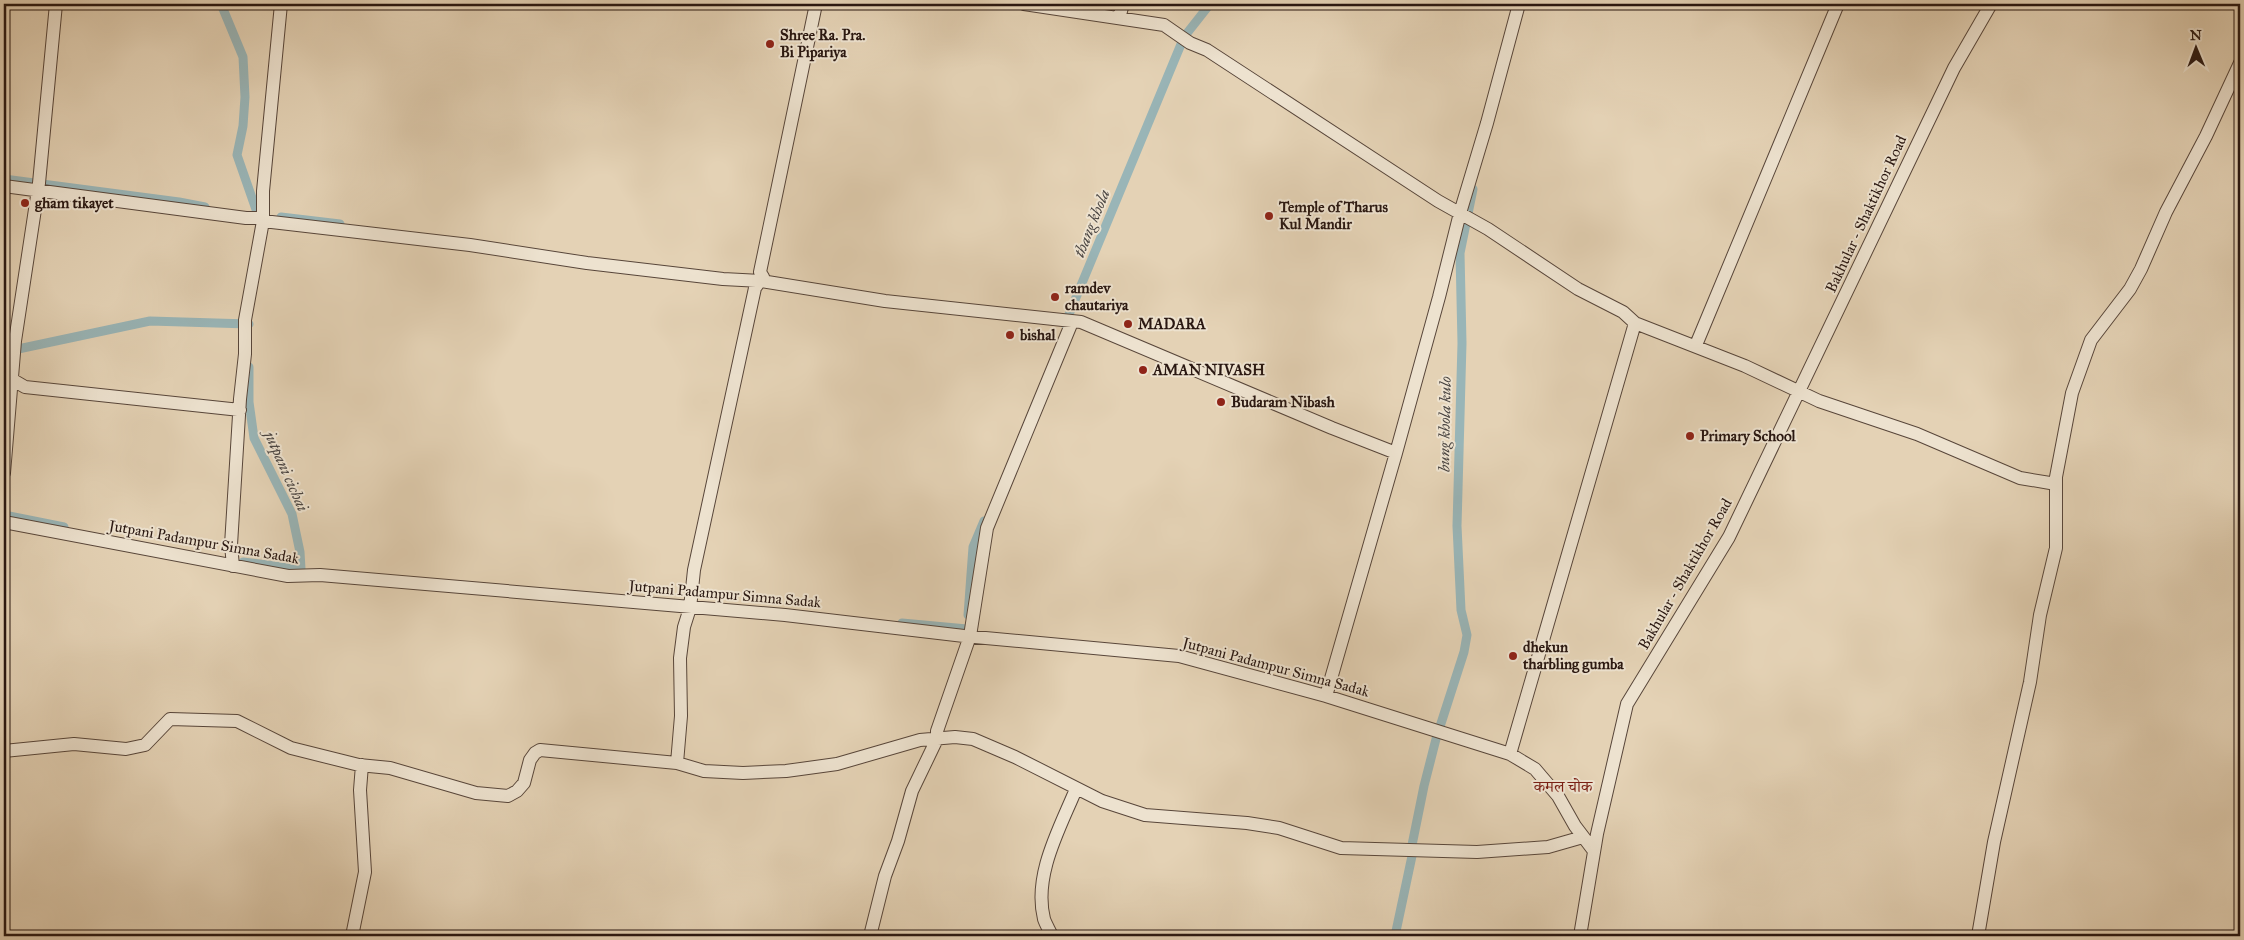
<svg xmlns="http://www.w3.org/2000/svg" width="2244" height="940" viewBox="0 0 2244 940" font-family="'IM FELL Great Primer','Noto Serif Devanagari',serif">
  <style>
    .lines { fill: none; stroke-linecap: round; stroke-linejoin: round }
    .canal { stroke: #99b5b7; stroke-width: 9 }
    .minor-casing { stroke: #58463a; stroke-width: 14 }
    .minor { stroke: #ede2cf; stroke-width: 12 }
    .poi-dot { fill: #8f2418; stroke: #ede2cf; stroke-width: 2 }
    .labels { text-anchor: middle; stroke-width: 4; stroke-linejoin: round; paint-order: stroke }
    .poi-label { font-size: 15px; font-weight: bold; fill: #291711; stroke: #ede2cf; text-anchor: start }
    .street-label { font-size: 15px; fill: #291711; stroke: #ede2cf }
    .water-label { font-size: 16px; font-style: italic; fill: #4b4643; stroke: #ede2cf }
    .neighbourhood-label { font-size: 16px; fill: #7a1f14; stroke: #ede2cf }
  </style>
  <rect width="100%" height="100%" fill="#e4d2b5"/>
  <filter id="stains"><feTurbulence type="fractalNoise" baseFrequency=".004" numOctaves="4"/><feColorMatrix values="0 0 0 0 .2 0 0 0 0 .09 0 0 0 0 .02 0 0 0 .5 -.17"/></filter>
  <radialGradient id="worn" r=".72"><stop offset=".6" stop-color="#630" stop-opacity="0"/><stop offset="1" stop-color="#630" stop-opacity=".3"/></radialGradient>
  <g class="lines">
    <path class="canal" d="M221,4L243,57L245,97L243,126L237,155L259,218L258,222
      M4,179L179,202L205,207
      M281,217L340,224
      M1065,324L1184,37L1210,4
      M4,352L150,321L249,324
      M4,515L64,527
      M243,562L301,569L300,552L292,514L254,438L249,402V367
      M968,615L973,547L984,521
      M902,623L967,629
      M1412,845L1424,786L1436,739L1464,652L1467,635L1461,610L1457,526L1462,343L1460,253L1473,189
      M1395,936L1412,856"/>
    <g class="minor-casing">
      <path id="minor" d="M1024,4L1164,25L1190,43L1207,50L1438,201L1488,229L1578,289L1623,312L1635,323L1745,366L1819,401L1917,434L2020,478L2056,484
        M1119,18L1123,4
        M4,186L246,218H259L263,221L470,245L587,263L723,279L761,281L885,301L1081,322L1332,428L1396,453
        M1696,345L1838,4
        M13,380L25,387L240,410
        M4,473L15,341L39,183L56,4
        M4,522L288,576L320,575L785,615L964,636L1179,656L1326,696L1510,754L1535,769L1558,796L1575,826L1594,851
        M233,566L231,545L240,399L245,354V320L263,221V191L281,4
        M1326,696L1396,453L1439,297L1460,213L1487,123L1519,4
        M4,751L74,744L126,749L145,745L170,719L237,721L291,748L359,765L390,768L476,793L508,796L517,791L524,783L530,760L535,753L540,750L677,763L704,771L743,773L786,771L837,764L920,740L955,737L973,739L1015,757L1102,801L1145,815L1247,823L1279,828L1341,848L1477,852L1548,847L1583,837
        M1510,754L1635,323
        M677,763L681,716L680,658L684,627L690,608L694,570L755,288L763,277L760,272L816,4
        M352,936L365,872L360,790L362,765
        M870,936L885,876L898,841L912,791L937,739V731L970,636L987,528L1072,322
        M1052,936C1050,931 1046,925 1044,919C1033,875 1060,828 1076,789
        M1580,936L1597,834L1627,704L1729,537L1954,68L1991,4
        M1978,936L1994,842L2030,682L2040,615L2056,548V477L2072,393L2091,340L2130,289L2141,269L2166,212L2206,136L2240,63"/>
    </g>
    <use href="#minor" class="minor"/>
  </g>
  <g class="poi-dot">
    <circle cx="770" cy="44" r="5"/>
    <circle cx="25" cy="203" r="5"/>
    <circle cx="1269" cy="216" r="5"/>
    <circle cx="1055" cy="297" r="5"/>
    <circle cx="1128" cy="324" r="5"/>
    <circle cx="1010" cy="335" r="5"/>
    <circle cx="1143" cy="370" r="5"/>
    <circle cx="1221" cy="402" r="5"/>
    <circle cx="1690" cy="436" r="5"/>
    <circle cx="1513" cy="656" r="5"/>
  </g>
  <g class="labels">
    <g class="poi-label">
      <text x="780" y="40">Shree Ra. Pra.<tspan x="780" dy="17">Bi Pipariya</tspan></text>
      <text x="35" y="208">gham tikayet</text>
      <text x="1279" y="212">Temple of Tharus<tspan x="1279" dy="17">Kul Mandir</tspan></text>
      <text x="1065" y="293">ramdev<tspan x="1065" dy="17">chautariya</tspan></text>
      <text x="1138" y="329">MADARA</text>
      <text x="1020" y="340">bishal</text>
      <text x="1153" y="375">AMAN NIVASH</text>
      <text x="1231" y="407">Budaram Nibash</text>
      <text x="1700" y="441">Primary School</text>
      <text x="1523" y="652">dhekun<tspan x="1523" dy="17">tharbling gumba</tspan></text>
    </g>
    <g class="street-label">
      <text transform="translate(1866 214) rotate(-65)" y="5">Bakhular - Shaktikhor Road</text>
      <text transform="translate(204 542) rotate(10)" y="5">Jutpani Padampur Simna Sadak</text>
      <text transform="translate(1685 574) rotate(-60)" y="5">Bakhular - Shaktikhor Road</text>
      <text transform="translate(725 594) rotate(5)" y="5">Jutpani Padampur Simna Sadak</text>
      <text transform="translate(1276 667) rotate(15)" y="5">Jutpani Padampur Simna Sadak</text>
    </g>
    <g class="water-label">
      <text transform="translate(1091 223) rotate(-68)" y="6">thang khola</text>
      <text transform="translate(1444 424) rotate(-89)" y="6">bung khola kulo</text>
      <text transform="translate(287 471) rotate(66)" y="6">jutpani cichai</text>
    </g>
    <g class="neighbourhood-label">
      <text x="1563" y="792">कमल चोक</text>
    </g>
  </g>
  <rect width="2244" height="940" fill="none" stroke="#e4d2b5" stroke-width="20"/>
  <rect x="5" y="5" width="2234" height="930" fill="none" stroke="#291711" stroke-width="2.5"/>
  <rect x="10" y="10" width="2224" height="920" fill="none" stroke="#291711"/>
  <g transform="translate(2196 48) rotate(359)" stroke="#ede2cf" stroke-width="4" paint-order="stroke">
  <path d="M0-4L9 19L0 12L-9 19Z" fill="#291711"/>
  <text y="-8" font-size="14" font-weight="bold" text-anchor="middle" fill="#291711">N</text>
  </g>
  <rect width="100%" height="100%" filter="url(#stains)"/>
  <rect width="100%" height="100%" fill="url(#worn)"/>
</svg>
